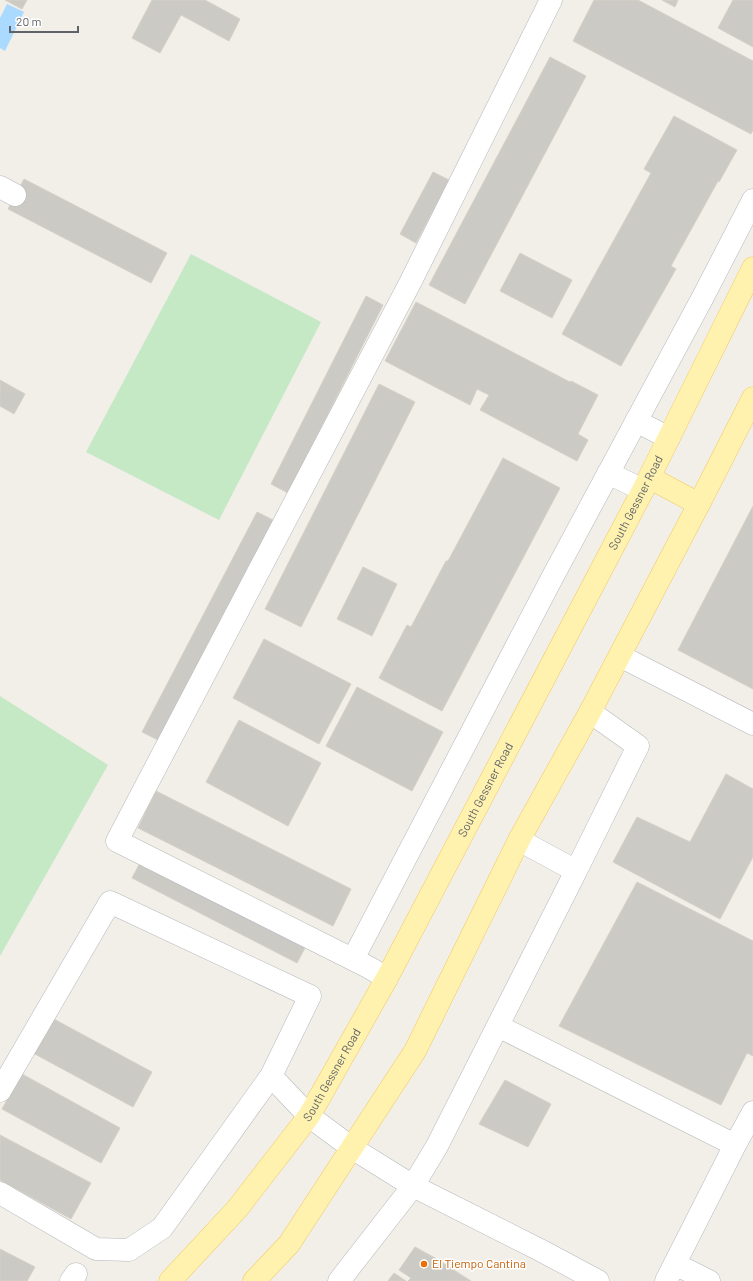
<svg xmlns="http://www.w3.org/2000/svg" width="753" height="1281" viewBox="0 0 753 1281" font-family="Barlow,sans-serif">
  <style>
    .green { fill: #c5e8c5 }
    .water { fill: #aadaff }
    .building { fill: #cccac5; stroke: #d6d1c6 }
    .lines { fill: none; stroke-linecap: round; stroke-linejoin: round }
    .minor-casing { stroke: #b5b8bc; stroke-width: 23 }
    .major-casing { stroke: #f2c960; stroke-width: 23 }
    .minor { stroke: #fff; stroke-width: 22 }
    .major { stroke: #fff2af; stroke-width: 22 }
    .food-dot { fill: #e8710a; stroke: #fff; stroke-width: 1.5 }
    .labels { text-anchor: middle; stroke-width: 3; stroke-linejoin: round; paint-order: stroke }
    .street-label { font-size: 12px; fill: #5f6368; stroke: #fff }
    .food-label { font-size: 12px; fill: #c56008; stroke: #fff; text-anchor: start }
  </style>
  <rect width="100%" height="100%" fill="#f1efe8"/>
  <path class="green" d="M191,254L321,322L219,520L86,452Z
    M0,696L108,765L0,956Z"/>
  <path class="water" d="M7,4L24,12L5,51L0,48V18Z"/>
  <path class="building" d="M5,0H27L22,9Z
    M152,0H205L240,19L229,41L181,15L160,53L132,38Z
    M594,0H638L753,61V130L751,134L573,41Z
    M662,0H678L675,7Z
    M733,0H753V47L718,28Z
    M550,57L586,76L465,304L429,285Z
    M674,116L737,150L719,182L718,181L671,266L676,269L621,366L562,334L651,173L644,169Z
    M433,172L449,180L416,243L400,234Z
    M24,179L167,253L151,283L8,209Z
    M520,253L572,280L552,318L500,291Z
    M366,296L383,305L288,493L271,484Z
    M416,302L570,382L571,381L598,395L578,434L588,440L577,461L480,410L489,395L477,389L470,405L385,361Z
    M0,380L25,394L14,414L0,406Z
    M379,384L415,402L301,627L265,609Z
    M503,458L560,488L442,711L379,678L407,625L411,627L446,561H448Z
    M753,506V689L678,650Z
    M257,512L273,520L158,740L142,732Z
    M363,567L397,584L372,636L337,619Z
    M264,639L351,684L319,744L233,698Z
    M357,687L443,732L412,791L326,746Z
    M239,720L321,763L288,826L206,782Z
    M726,774L753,789V857L720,919L613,862L637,817L690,842Z
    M156,791L351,889L333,926L138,828Z
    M141,861L306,946L297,963L132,878Z
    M637,882L753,941V1056L747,1053L721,1105L559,1026Z
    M52,1018L152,1072L133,1107L33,1053Z
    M22,1074L120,1128L101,1163L2,1109Z
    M505,1080L551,1104L528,1147L479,1124Z
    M0,1135L91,1183L71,1219L0,1180Z
    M415,1247L435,1258L471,1281H408L411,1278L399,1270Z
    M0,1249L35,1267L27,1281H0Z
    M394,1273L406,1281H388Z"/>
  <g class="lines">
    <g class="minor-casing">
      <path id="minor" d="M0,187L15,195
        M636,421L669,438
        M608,473L643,490
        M620,656L753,724
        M576,871L638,746L590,712
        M353,959L552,578L704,295L753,200
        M387,978L368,967L117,841L410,283L551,0
        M498,1026L735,1145L666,1281
        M271,1076L309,1116L352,1148L413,1186L540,1250L598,1281
        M0,1091L110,902L310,996L271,1076L162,1228L129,1250L96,1249L0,1193
        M735,1145L753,1112
        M675,1264L709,1281
        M71,1281L76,1274
        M339,1281L413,1186L437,1146L576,871L519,840"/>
    </g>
    <g class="major-casing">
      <g id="major">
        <path d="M650,478L699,504"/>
        <path id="s1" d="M170,1281L237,1209L309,1116L387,978L643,490L753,268"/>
        <path d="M254,1281L289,1244L415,1051L519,840L590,712L699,504L753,398"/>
      </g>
    </g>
    <use href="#minor" class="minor"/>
    <use href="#major" class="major"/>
  </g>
  <circle class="food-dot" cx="424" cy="1264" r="4"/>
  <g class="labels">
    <g class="street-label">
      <text dy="4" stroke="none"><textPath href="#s1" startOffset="911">South Gessner Road</textPath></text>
      <text dy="4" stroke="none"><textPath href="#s1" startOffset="587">South Gessner Road</textPath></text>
      <text dy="4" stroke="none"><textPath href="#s1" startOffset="263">South Gessner Road</textPath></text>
    </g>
    <g class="food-label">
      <text x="432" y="1268">El Tiempo Cantina</text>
    </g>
  </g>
  <path d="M10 26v6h68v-6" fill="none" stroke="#5f6368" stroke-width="2"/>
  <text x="16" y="26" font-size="12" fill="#5f6368" stroke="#ffffff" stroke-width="3" paint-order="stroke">20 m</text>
</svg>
